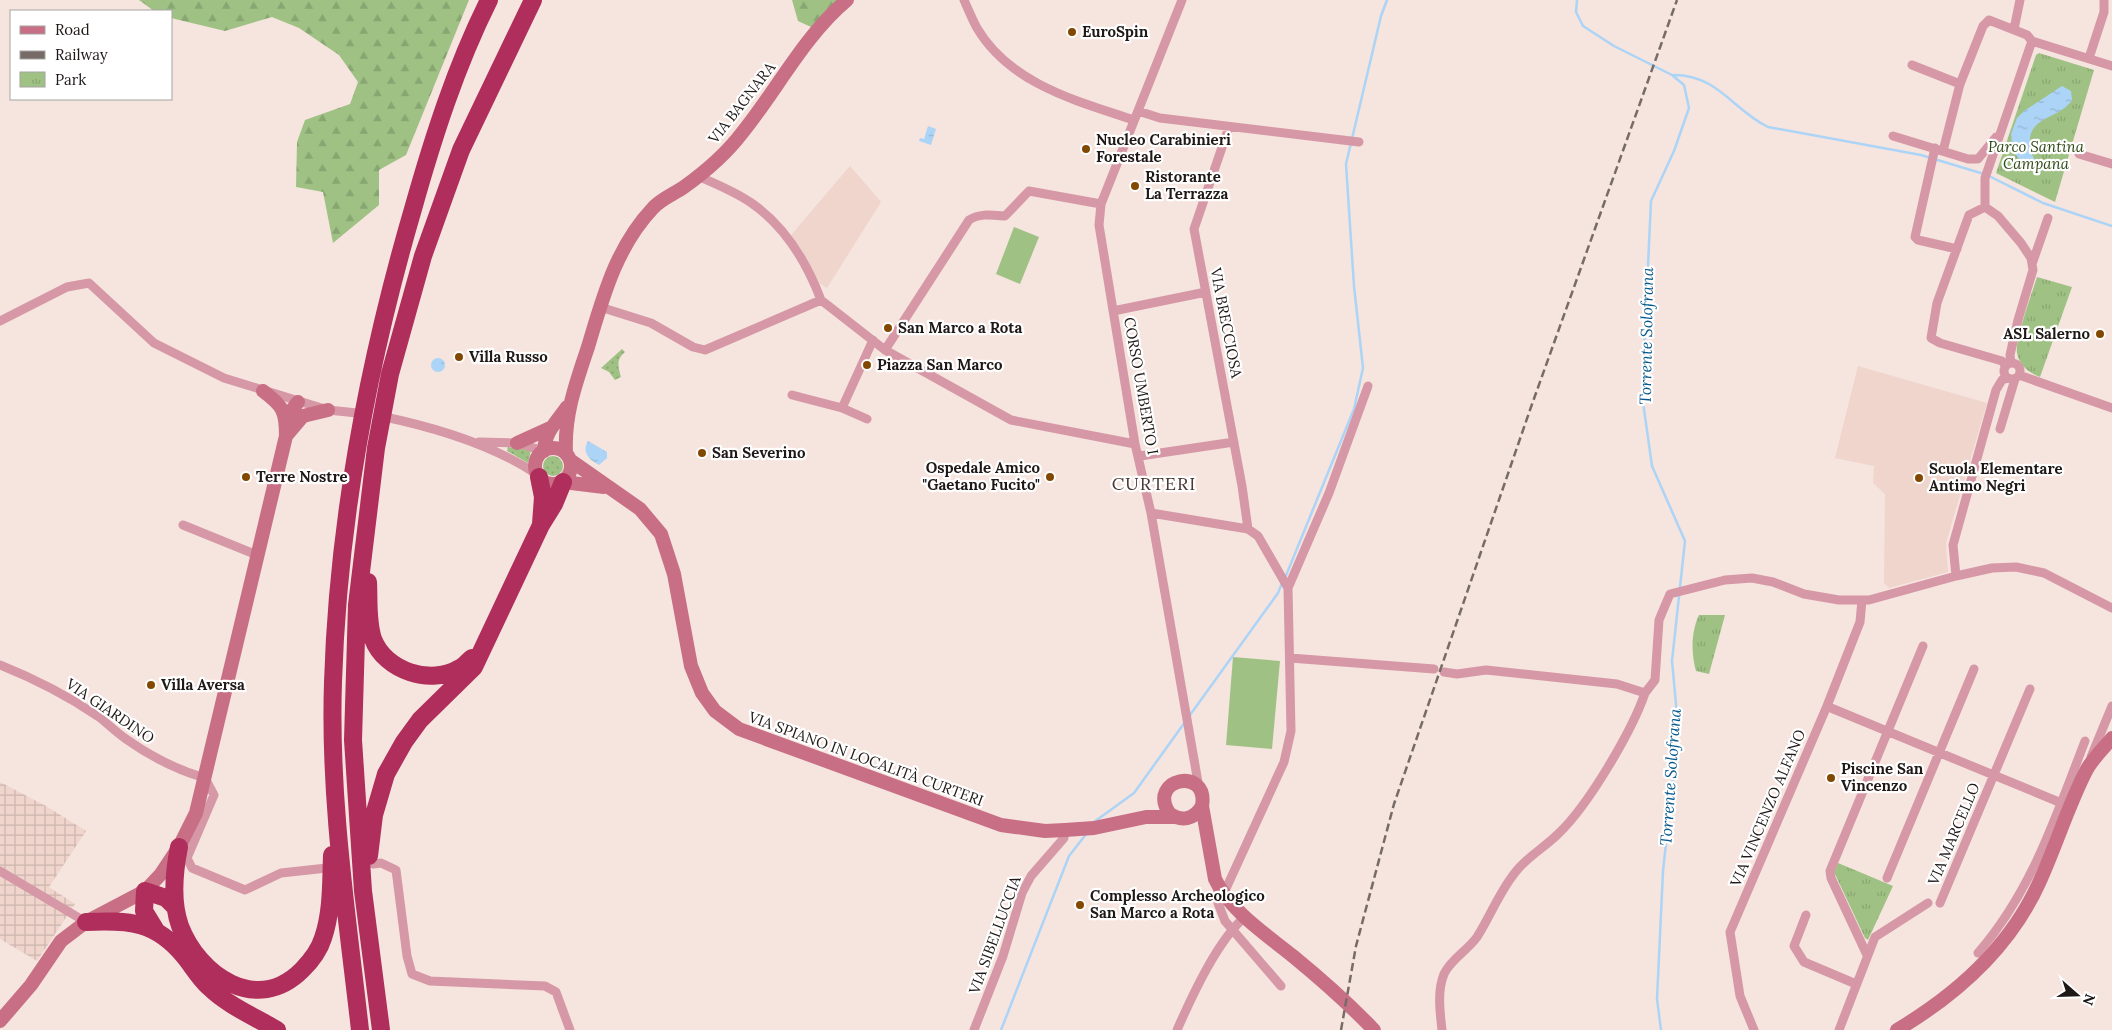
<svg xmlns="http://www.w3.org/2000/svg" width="2112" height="1030" viewBox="0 0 2112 1030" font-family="Lora,serif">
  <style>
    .built { fill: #efd5cc }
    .industrial { fill: url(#industrial-grid) }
    .grass { fill: url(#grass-dots) }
    .forest { fill: url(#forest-firs) }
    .park { fill: url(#park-tufts) }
    .pitch { fill: #9fc284 }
    .water { fill: url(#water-ripples) }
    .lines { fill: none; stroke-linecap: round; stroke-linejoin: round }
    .stream { stroke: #acd4f7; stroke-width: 2.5 }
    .street { stroke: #d698a6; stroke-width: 9 }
    .secondary { stroke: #c86f86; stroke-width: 14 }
    .highway { stroke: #af2e5b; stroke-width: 18 }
    .rail { stroke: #766b67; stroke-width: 2.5; stroke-dasharray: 8 4; stroke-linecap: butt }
    .poi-dot { fill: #824800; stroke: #fff; stroke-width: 2 }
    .labels { text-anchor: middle; stroke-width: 4.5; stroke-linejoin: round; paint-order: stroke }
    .poi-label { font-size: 15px; font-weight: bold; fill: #1e1816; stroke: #fff; text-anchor: start }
    .street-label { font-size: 15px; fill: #1e1816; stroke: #fff }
    .park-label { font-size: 15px; font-style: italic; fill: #304a17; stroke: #fff }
    .water-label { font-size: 16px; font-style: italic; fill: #06588d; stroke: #fff }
    .quarter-label { font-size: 18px; letter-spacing: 1px; fill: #473934; stroke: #fff }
  </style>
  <defs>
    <pattern id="industrial-grid" width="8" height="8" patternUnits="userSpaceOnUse" patternTransform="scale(1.25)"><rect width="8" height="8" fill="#efd5cc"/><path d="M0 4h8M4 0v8" fill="none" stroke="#ccb6ae"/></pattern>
    <pattern id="grass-dots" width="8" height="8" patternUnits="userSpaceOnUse" patternTransform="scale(1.25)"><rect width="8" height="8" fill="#9fc284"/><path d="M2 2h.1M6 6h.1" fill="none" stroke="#88a671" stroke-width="1.8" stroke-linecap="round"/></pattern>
    <pattern id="forest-firs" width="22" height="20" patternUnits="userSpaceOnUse" patternTransform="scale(1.25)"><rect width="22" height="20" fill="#9fc284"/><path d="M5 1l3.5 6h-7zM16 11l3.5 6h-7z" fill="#88a671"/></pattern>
    <pattern id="park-tufts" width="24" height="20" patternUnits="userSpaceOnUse" patternTransform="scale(1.25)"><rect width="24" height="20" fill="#9fc284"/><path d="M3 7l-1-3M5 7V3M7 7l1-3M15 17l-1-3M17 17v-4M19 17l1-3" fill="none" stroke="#88a671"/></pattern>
    <pattern id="water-ripples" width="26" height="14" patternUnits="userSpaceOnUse" patternTransform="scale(1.25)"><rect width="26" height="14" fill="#acd4f7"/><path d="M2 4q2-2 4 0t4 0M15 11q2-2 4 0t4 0" fill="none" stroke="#94b5d3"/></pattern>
  </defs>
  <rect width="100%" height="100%" fill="#f6e4de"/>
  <path class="built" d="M850,166L881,202L827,288L819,283L791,235Z
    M1858,366L1987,403L1946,543L1948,572L1889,588L1884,583L1885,494L1873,483L1874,466L1835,458Z"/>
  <path class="industrial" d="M0,782L46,806L86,831L49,887L75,904L37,961L0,939Z"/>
  <path class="grass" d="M622,349L625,352C616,359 618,367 621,377L615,380L609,372L601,368Z
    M508,447L531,450L528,463L507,451Z
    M543 466a10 10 0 1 1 20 0a10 10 0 1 1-20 0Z"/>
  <path class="forest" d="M139,0H469L406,155L379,170V205L333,243L323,192L296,187L297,142L305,120L350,104L358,82L339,55L299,28L272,17L225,31L171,18V11H154Z
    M792,0H840L811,27L798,21Z"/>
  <path class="park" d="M2039,53L2094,70L2055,202L1996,173L2036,55Z
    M2037,277L2072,287L2040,377C2029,373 2019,365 2017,353C2015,339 2032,293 2037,277Z
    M1699,615H1725L1709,674L1696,671C1691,653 1691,632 1699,615Z
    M1838,863L1893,886L1868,940L1865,938L1834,872Z"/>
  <path class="pitch" d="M1014,227L1039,237L1020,284L996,274Z
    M2038,316L2043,318L2035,348L2029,347Z
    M1233,657L1280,661L1272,749L1226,745Z"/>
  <path class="water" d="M2062,86L2071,91L2072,100C2060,119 2027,116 2030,145C2031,155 2035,161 2042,169L2041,172L2027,167L2013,152L2011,134L2017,118L2024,111Z
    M928,126L936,129L931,145L919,141L920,138L924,139Z
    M431 365a7 7 0 1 1 14 0a7 7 0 1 1-14 0Z
    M588,441L607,452V458L599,465C590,460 581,453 588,441Z"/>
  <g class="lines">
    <path class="stream" d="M1577,0L1576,12L1583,26L1614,46L1672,75L1684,85L1689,108L1674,151L1651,201L1642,395L1652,466L1685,541L1672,661L1677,715L1674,771L1663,871L1657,999L1661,1030
      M1674,75C1718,75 1733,110 1768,127L1921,155L1984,174
      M1989,176L2043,203L2112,226
      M1285,578L1354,409L1363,368L1354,286L1346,164L1381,16L1387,0
      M1190,715L1278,593L1282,583
      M1094,822L1134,793L1185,722
      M1001,1030L1069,856L1087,833"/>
    <path class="street" d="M964,0C968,9 972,19 977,28C1010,84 1077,101 1134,120
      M1182,0L1101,204L1099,225L1135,444L1151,513L1199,788
      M2014,29L2020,0
      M2089,58L2104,12V0
      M1912,65L1960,84
      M1138,111L1160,118L1359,142
      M1229,127L1194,229L1242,486L1248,529
      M1893,136L1968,159H1978L1996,137
      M1935,148L1915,237L1918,240L1957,249
      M1943,151L1960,84L1983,26L1989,20L2027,35L2032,41L2112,66
      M2079,154L2112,164
      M698,176C716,184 734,191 750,202C784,225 807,263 821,300
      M1985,207L1969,215L1937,303L1931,338L1940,343L2002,361L2006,366
      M2032,264L2048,218
      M600,307L651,323L693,347L705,350L821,300L885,350L1011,420L1135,444
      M1113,311L1206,292
      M0,321L67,287L89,283L154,343L224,378L328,410L367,414
      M885,350L969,220C980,213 992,215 1005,216L1029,191L1101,204
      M2011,363L2010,355L2018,320L2033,270L2031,258L2021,243L1998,216L1985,207V178L2032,41
      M2004 371a8 8 0 1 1 16 0a8 8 0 1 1-16 0Z
      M2019,375L2112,408
      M792,395L842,408L867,419
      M842,408L873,340
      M380,416C434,427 492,444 538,475
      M2000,429L2015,379
      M479,442L517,443L544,451
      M1140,456L1234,442
      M1151,513L1248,529L1258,536L1288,588L1291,731L1284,762L1224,893
      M183,525L257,555
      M1956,576L1953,545L1996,390L2002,380L2007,378
      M1288,588L1329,493L1368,386
      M1290,658L1434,669
      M0,665C35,679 68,696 99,717C108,724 116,732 126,739C150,756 177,770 205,778L214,795L187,858L192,868L245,890L281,873L327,868
      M1444,672L1457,674L1486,670L1617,684L1645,693
      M1645,693L1655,680L1659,620L1670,594L1725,580L1752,578L1773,582L1804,594L1839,600H1869L1956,576L1992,568L2016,567L2044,573L2112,608
      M1831,708L2071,807
      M2091,757L2112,706
      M373,864L381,863L396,870L407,956L412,974L430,981L545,986L556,992L570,1030
      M0,871L86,922
      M1887,878L1974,669
      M1218,886V903L1225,921L1281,986
      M1940,903L2030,689
      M1806,915L1794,946L1804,962L1856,984
      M1978,953C2032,891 2056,816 2085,741
      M1867,955L1831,878L1830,871L1923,646
      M974,1030L1003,956L1022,893L1031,876L1064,838L1065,830
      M1177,1030C1192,996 1218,939 1246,916
      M1442,1030C1440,1012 1437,991 1444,974C1450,960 1468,950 1477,937C1491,915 1501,888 1518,869C1530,855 1545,847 1558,834C1588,806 1632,731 1645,693
      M1754,1030L1740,996L1730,932L1827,706L1860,622L1862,600
      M1839,1030L1875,937L1928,903"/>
    <path class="secondary" d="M286,418L298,402
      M286,436L303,416L328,410
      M517,443L550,428
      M535 466a18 18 0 1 1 36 0a18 18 0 1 1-36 0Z
      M544,451C545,431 557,422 567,407
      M566,453C564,415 576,383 588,347C603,297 616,247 653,208C661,199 674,194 684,187C705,172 726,154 742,133C777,90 804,36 847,0
      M570,460L640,509L661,534L674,574L691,666L702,693L715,711L739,729L1001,825L1045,831L1065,830L1094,828L1146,817H1174
      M563,482L604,487
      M1202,806C1194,820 1181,822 1169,813C1147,778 1209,766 1202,806L1215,879C1230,911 1267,935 1294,957C1322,980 1349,1004 1374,1030
      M0,1021L31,985L61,941L86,922L145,891L161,874L179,847L196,813L286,436C286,411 283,406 263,391
      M1897,1030C1956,995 2010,947 2039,883C2056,846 2068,806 2086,771C2092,759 2104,748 2112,738"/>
    <path class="highway" d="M539,477L543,497L541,524
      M368,582C369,600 367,621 373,639C385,671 431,686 460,668C464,666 468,661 472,658
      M179,847C174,872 171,901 180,926C199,976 257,1015 302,970C311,961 319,951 323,938C332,912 331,882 332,855
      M369,856L374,815L386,774L404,742L420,720L474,667L541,525L554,504L563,482
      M86,922C129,920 156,921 185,957C193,967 199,978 209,987C227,1005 255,1017 277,1030
      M155,929L144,911L145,891L166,898L175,907
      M360,1030C347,915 329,798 333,682C338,521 368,363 413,209C433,138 456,66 489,0
      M381,1030L363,891L353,740L357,605L376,448L390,374L423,256L461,150L533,0"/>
    <path class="rail" d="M1341,1030L1356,946L1394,804L1531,407L1677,0"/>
  </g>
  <g class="poi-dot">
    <circle cx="1072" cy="32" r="5"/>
    <circle cx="1086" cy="149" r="5"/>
    <circle cx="1135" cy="186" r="5"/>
    <circle cx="888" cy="328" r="5"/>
    <circle cx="2100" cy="334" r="5"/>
    <circle cx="459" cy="357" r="5"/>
    <circle cx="867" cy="365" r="5"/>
    <circle cx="702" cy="453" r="5"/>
    <circle cx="246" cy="477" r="5"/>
    <circle cx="1050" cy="477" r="5"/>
    <circle cx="1919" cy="478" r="5"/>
    <circle cx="151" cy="685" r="5"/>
    <circle cx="1831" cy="778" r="5"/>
    <circle cx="1080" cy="905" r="5"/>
  </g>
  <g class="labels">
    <g class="poi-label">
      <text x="1082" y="37">EuroSpin</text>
      <text x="1096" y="145">Nucleo Carabinieri<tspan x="1096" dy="17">Forestale</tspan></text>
      <text x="1145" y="182">Ristorante<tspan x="1145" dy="17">La Terrazza</tspan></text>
      <text x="898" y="333">San Marco a Rota</text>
      <text x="2090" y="339" text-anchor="end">ASL Salerno</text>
      <text x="469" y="362">Villa Russo</text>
      <text x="877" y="370">Piazza San Marco</text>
      <text x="712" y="458">San Severino</text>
      <text x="1040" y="473" text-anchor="end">Ospedale Amico<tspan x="1040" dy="17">"Gaetano Fucito"</tspan></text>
      <text x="1929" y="474">Scuola Elementare<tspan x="1929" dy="17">Antimo Negri</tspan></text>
      <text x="256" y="482">Terre Nostre</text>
      <text x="161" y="690">Villa Aversa</text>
      <text x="1841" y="774">Piscine San<tspan x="1841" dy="17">Vincenzo</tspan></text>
      <text x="1090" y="901">Complesso Archeologico<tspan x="1090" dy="17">San Marco a Rota</tspan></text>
    </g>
    <g class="street-label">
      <text transform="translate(742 103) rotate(-52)" y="5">VIA BAGNARA</text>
      <text transform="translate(1226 323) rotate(79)" y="5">VIA BRECCIOSA</text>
      <text transform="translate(1141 386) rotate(80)" y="5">CORSO UMBERTO I</text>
      <text transform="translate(110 711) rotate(34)" y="5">VIA GIARDINO</text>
      <text transform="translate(866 759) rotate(20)" y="5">VIA SPIANO IN LOCALITÀ CURTERI</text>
      <text transform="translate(1768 808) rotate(-67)" y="5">VIA VINCENZO ALFANO</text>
      <text transform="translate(1954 834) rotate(-67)" y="5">VIA MARCELLO</text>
      <text transform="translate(995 935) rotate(-70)" y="5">VIA SIBELLUCCIA</text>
    </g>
    <g class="park-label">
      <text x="2036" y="152">Parco Santina<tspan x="2036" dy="17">Campana</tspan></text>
    </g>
    <g class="water-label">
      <text transform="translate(1646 336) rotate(-89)" y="6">Torrente Solofrana</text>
      <text transform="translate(1670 777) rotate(-86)" y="6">Torrente Solofrana</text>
    </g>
    <g class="quarter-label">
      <text x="1154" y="490">CURTERI</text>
    </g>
  </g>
  <rect x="10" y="10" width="162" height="90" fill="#ffffff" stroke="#a5a3a2"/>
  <rect x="20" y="26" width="25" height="8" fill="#c86f86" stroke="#a5a3a2"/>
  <text x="55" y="35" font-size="15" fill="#1e1816">Road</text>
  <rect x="20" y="51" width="25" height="8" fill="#766b67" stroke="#a5a3a2"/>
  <text x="55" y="60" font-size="15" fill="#1e1816">Railway</text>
  <rect x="20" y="72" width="25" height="15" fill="url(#park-tufts)" stroke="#a5a3a2"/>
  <text x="55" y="85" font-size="15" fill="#1e1816">Park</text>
  <g transform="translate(2077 995) rotate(110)" stroke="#ffffff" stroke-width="4" paint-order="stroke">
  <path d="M0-4L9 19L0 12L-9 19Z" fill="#1e1816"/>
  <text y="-8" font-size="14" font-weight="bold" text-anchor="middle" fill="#1e1816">N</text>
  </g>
</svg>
